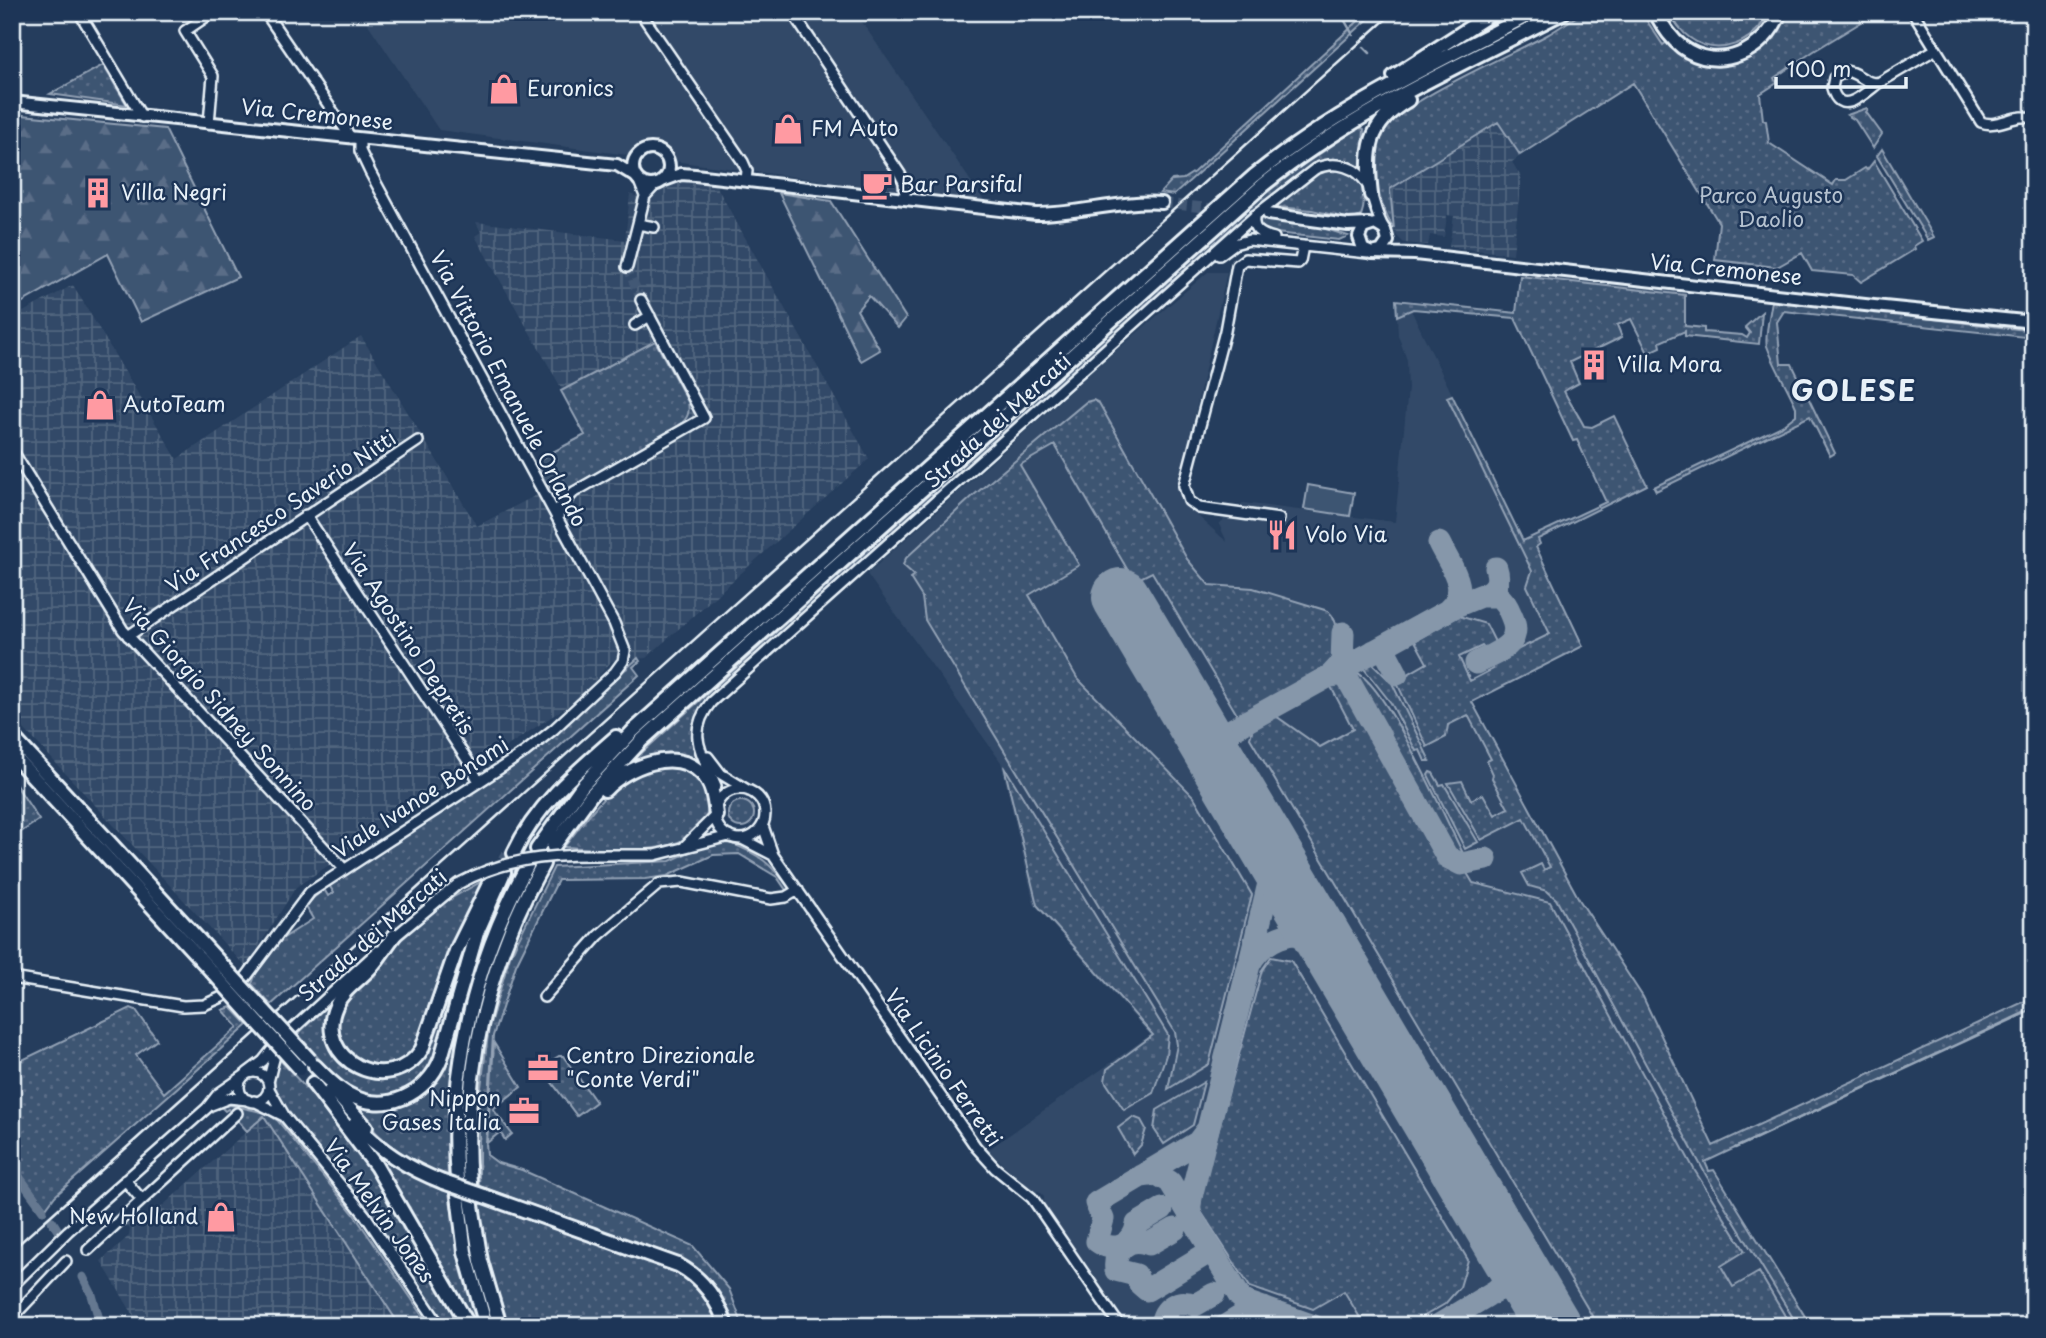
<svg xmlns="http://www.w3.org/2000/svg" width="2046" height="1338" viewBox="0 0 2046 1338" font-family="'Playpen Sans',sans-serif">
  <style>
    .built { fill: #334a68 }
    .industrial { fill: url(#industrial-grid) }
    .green { fill: url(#green-dots); stroke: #93a2b5; stroke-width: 2 }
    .forest { fill: url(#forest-firs); stroke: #93a2b5; stroke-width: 2 }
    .pitch { fill: #3e5472; stroke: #93a2b5; stroke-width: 2 }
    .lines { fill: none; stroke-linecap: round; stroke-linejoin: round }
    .stream { stroke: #99a8ba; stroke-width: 2.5 }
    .canal { stroke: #657890; stroke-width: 9 }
    .taxiway { stroke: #8697aa; stroke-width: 23 }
    .runway { stroke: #8697aa; stroke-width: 58 }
    .minor-tunnel { stroke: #425874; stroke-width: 9; stroke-dasharray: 9 4.5; stroke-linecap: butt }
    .major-tunnel { stroke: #425874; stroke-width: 10; stroke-dasharray: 10 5; stroke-linecap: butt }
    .highway-tunnel { stroke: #425874; stroke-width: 12; stroke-dasharray: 12 6; stroke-linecap: butt }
    .minor-casing { stroke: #e8f1f8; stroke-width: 14 }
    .major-casing { stroke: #e8f1f8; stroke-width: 16 }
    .highway-casing { stroke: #e8f1f8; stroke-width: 18 }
    .minor { stroke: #1d3557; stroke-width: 9 }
    .major { stroke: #1d3557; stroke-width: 10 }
    .highway { stroke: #1d3557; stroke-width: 12 }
    .rail { stroke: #e8f1f8; stroke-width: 2.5 }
    .minor-bridge-casing { stroke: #e8f1f8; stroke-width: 14; stroke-linecap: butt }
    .highway-bridge-casing { stroke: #e8f1f8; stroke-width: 18; stroke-linecap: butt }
    .minor-bridge { stroke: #1d3557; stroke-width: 9 }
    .highway-bridge { stroke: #1d3557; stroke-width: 12 }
    .labels { text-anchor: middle; stroke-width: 5; stroke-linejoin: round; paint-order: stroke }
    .poi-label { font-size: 21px; fill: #e8f1f8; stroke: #1d3557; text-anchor: start }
    .street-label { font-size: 21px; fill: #e8f1f8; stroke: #1d3557 }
    .park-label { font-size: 21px; fill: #b5c2d0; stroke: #1d3557 }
    .district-label { font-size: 28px; font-weight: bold; letter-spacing: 2px; fill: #e8f1f8; stroke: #1d3557 }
  </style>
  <defs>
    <pattern id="industrial-grid" width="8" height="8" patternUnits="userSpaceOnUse" patternTransform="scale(1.75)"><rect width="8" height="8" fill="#334a68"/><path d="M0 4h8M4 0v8" fill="none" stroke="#51657e"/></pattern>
    <pattern id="green-dots" width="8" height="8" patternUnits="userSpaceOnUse" patternTransform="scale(1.75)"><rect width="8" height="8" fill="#3e5472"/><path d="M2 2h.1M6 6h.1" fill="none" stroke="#5a6d87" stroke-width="1.8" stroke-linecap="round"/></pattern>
    <pattern id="forest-firs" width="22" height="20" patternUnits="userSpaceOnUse" patternTransform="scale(1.75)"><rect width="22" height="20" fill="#3e5472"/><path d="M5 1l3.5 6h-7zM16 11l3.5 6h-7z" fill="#5a6d87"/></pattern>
  </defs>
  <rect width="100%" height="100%" fill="#253d5d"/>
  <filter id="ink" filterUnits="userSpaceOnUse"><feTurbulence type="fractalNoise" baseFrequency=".0143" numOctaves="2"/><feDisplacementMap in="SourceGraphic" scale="14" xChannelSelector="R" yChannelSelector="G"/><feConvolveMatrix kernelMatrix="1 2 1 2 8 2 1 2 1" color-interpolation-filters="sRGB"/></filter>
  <g filter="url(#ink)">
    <path class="built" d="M360,12H855L985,202L439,130Z
      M1208,272H1227L1178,489L1189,508L1227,542L1219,524L1243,503L1395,522L1408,389L1407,360L1398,335L1397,316L1411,310L1575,647L1462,704L1550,868L1545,870L1634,1010L1709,1171L1714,1169L1811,1326H1129L1044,1204V1196L1039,1191L1034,1192L988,1150L1150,1035L1034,904L1001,762L867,574L1103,362Z"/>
    <path class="industrial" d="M1498,122L1520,156L1512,162L1521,177L1513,254L1449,247L1454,216L1447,215L1444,237L1430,235L1428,245L1404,243L1395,234L1390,189Z
      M676,178L714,182L869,459L646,658L612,661L578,699L296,887L246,967L12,716V318L73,285L177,459L361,336L477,526L554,486L588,435L475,236L481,232L476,222L625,240L630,194L640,198Z
      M264,1116L400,1326H140L101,1261L129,1236L130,1229L126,1225L130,1222V1216H137L140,1213L144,1216L150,1217Z"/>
    <path class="green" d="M1368,12H1376L1174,195L1160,193L1172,180L1183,179L1194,172Z
      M1584,12H1641L1663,45L1667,42C1705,80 1771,64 1785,12H1878L1814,51L1774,78L1777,83L1760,94L1763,120L1766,121L1769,143L1833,185L1836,180H1846L1865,168L1867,170L1874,161L1922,241L1914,246L1915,249L1861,282L1853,275L1812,271L1802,253L1777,267L1715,260L1719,223L1633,83L1520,155L1498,122L1390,189L1394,229C1378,204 1367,160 1382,132C1400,102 1512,54 1547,35C1560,28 1571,19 1584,12Z
      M1669,12H1769C1756,42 1719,59 1690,38C1681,32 1675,22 1669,12Z
      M103,65L127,105L50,94Z
      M1867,108L1868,110L1866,112L1882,134L1873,148L1855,120L1847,115Z
      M1360,127L1364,129L1362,167C1353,164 1344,159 1335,159C1306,160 1261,206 1239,224L1237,223L711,694C691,715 688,738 699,764L647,758L635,762L634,760L688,711L1261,197L1300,167Z
      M1882,149L1934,237L1928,240L1877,156Z
      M1327,169C1332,169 1340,169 1345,170C1364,175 1367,200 1361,216L1356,218H1346L1312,210L1277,207L1280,203L1279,201L1310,178Z
      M1259,219L1317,226L1348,236L1339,240L1267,232L1261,228Z
      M1520,276L1685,295V326L1704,328V332L1742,335L1747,338L1750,333L1745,327L1762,312L1759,344L1685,336V331L1660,342L1661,347L1648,353L1631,319L1617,325L1622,337L1570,362L1579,383L1564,391C1570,404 1577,412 1584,426L1592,427L1614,416L1647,485L1538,539L1540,544L1536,547L1583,646L1472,702L1580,901L1643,997L1713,1146L2034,997V1008L1705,1162L1709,1171L1714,1170L1811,1326H1798L1706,1175L1556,899L1547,891L1529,886L1522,873L1541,864L1544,870L1550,867L1524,818L1481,840L1448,783L1462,781L1471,800L1483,794L1495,815L1508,808L1492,778L1493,774L1487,761L1491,759L1468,715L1448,725L1446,737L1427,747L1396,681L1427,663L1415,641L1459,616L1486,624L1497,646L1485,651L1482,646L1459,657L1470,681L1493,669L1490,663L1550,634L1527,586L1532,571L1447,397L1452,395L1523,541L1606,502L1577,440L1573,441L1515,318L1413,309L1397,316L1396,300L1516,313Z
      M1772,300L2034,331V338L1784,311L1777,322L1781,364H1792L1835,453L1830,456L1810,416L1656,491L1654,487L1782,426L1796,415V407C1787,386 1774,366 1767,346C1764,337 1771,310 1772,300Z
      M655,341L688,402C690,412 688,419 679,425L566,490C545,496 543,474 536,461L585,435L561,391Z
      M1093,400L1099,403L1187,559L1209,585L1253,588L1328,611C1341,622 1341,653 1332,666L1239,718L1152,572L1134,581L1055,445L1020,465L1079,565L1029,595L1077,678L1194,797L1252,895L1209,1064L1168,1089L1177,1045L1175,1032L925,620L922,597L910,578L914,575L903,565L906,558L974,495L1086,402Z
      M638,658L640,661L633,667L639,675L271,1005L252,984L256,973L282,939L313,919L305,905L324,889L328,896L334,893L329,885L534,751Z
      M1370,661L1392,683L1430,761H1425L1420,750L1416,751L1391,703L1365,670L1362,665Z
      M1356,672C1388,686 1446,822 1466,859L1452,857L1446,850L1348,673Z
      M1339,678L1346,682L1444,859L1453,869L1464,868L1473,883L1550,902L1695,1171L1745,1251L1721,1266L1733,1287L1759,1272L1791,1326H1598L1250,738L1254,725L1273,714L1320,747L1353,729L1329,683Z
      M1004,766L1168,1035L1166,1055L1153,1093L1124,1110L1105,1081L1107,1069L1153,1035L1037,905Z
      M668,767L687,770L704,782C706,790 710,801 708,809C699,864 600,848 564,847C594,809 615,772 668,767Z
      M1430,772L1433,773L1440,785L1444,784L1478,842L1465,849L1428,775Z
      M12,779L39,820L12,838Z
      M728 814a13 13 0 1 1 26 0a13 13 0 1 1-26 0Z
      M730,843C760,854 771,864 790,889L786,890L777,877L739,854L713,855L667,876L645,879L558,880L516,965L493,1036L486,1143L487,1155L498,1163L522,1170L693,1246L729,1289L743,1326H732L731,1314L705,1276L668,1254L479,1186V1102L489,1027L510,956L554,867L670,861L707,844Z
      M516,869C466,964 442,1069 448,1176C399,1159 382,1140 348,1103L371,1106L423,1092L481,935L509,870Z
      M486,879L452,948L418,1046L408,1058L391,1067H371L350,1056L339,1039L336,1025L346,998L400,941L443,903Z
      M480,907L435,1063L419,1084L389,1098L360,1095L337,1080L298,1034L333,1000L329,1013L353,1070C373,1081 394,1079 413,1067Z
      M1271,957L1291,961L1468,1260L1460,1287L1445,1304L1407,1326H1365L1344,1291L1313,1309L1250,1287L1200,1210L1202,1190L1262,970Z
      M231,1007L248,1025L55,1196L46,1208L12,1163V1068L18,1062L131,1008L136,1010L157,1040L136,1055L164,1093L238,1027L223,1010Z
      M494,1043L521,1087L493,1109L512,1134L505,1140L500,1132L487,1143Z
      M559,1056H563L596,1102L577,1116L542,1069L543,1066Z
      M277,1057L335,1119L361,1151L465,1326H447L371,1214L280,1102C272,1088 274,1073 277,1057Z
      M1204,1082L1193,1125L1164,1144L1154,1129L1157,1110Z
      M230,1105L266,1113L278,1121L353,1213L430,1326H400L264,1116L247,1131L228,1109L225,1111L221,1107Z
      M1133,1117L1141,1120L1146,1129L1141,1145L1133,1154L1118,1128Z
      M365,1140C390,1165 416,1179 449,1192L460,1266L478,1326H475Z
      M479,1202L673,1269C696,1282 711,1301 720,1326H509L489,1264Z"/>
    <path class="forest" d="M12,114L165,129L238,277L141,322L108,254L12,308Z
      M779,193L831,201L906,318L898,328L869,296L857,310L880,350L861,361Z"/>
    <path class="pitch" d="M1308,485L1354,493L1350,516L1304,509Z"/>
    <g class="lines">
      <path class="stream" d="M1340,12L1353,35
        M1364,47L1370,53
        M1735,1148L2034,1009"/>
      <path class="canal" d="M12,1167L43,1210
        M52,1221L57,1229
        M83,1277L92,1295L101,1326"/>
      <path class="taxiway" d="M1439,543C1450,566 1472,590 1448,610
        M1480,596C1495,591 1501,583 1496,568
        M1374,651L1379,650L1386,653L1397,674
        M1330,676L1345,674L1447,857L1461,864L1486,859
        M1330,676L1342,663L1343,633
        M1221,766C1215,750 1219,738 1233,729L1458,605L1480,596H1498C1505,601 1508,607 1511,615C1525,644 1498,652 1476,663
        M1251,816L1267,854L1270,879L1251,958
        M1141,1176L1157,1174L1170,1182L1240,1297L1246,1302L1314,1326
        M1162,1209L1137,1224C1134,1245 1114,1254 1097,1241L1103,1219L1096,1203L1198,1142L1207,1130
        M1192,1218L1189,1207L1192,1193L1249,965C1261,941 1294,924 1319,940C1325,943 1329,950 1334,956
        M1175,1229L1149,1244C1130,1236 1113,1249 1116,1270L1136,1275L1140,1284L1147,1290L1211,1251
        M1493,1293C1510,1280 1512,1264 1505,1245
        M1161,1326C1163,1307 1178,1298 1195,1305L1214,1294
        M1225,1326L1251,1310L1264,1308
        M1437,1326L1495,1291C1514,1284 1528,1291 1540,1306"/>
      <path class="runway" d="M1121,597L1552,1326"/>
      <path class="minor-tunnel" d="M627,267L641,300"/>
      <path class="major-tunnel" d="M1162,203L1264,214"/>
      <path class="highway-tunnel" d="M494,875L507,854"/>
      <g class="minor-casing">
        <path id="minor" d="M79,12L142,117
          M265,12L351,138
          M640,12L743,162L747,171L746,180
          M792,12L900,174L904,182L905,197
          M1913,12L1981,122C1999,129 2017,111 2034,119
          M1880,82C1866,86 1859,72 1845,71L1834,78L1832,88C1840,118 1864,94 1877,84L1880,82L1931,52L1935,49
          M209,123L213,76L185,31L213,12
          M639,181L645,196
          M1255,215C1250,229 1261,235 1274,238
          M638,224L654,227
          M1219,255L1234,244L1249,240L1368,253
          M627,267L645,196L656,184
          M635,325L650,316
          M12,450L123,630L344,869
          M306,515L468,761L479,782
          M558,519L559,508L574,492L704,418L641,300
          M1279,519L1199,508L1189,501L1184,486L1225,331L1237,265L1245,259L1298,263L1300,261L1303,246
          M128,636L418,441
          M708,757L721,774L749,791
          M716,786C703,754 685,735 711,702L1257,214L1315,169C1335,160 1358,166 1368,186C1375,200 1375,214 1384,228
          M715 814a25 25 0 1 1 50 0a25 25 0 1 1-50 0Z
          M742,839L773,855L763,826
          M685,846L716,815
          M593,855H655L729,836
          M773,855L976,1147L995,1168L1032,1198L1120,1326
          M392,939L458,884
          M246,977L310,892L525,752L554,729L615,672L623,661L625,651L614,623L370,172L360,151V139
          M12,978L183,1006L204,1005L222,997
          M544,997L598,936L659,884L682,882L771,899L786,897L798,890
          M293,1029L378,951
          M239 1087a15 15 0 1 1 30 0a15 15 0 1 1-30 0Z
          M247,1073L263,1061L271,1051
          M268,1082L275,1055
          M269,1089L285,1117L365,1215L440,1326
          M254,1101L284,1116
          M211,1105L229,1098L248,1100
          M142,1200L237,1113
          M88,1250L142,1200L125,1180
          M12,1286L68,1231L207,1108L218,1094L244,1076
          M12,1318L66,1261"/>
      </g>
      <g class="major-casing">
        <path id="major" d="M12,102L617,165L635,176
          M633 167a18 18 0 1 1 36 0a18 18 0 1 1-36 0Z
          M662,181L681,174L695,175L1036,214C1078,214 1120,200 1162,203
          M1268,214L1348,225L1369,224
          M1372,253L1381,251L1388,241L1385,230L1375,224L1363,228L1359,237L1363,249L1372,253L1415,254L1874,306L2034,322"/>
      </g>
      <g class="highway-casing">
        <path id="highway" d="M1655,12C1662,25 1670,38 1682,47C1718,74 1766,51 1780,12
          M1394,76L1494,12
          M1371,195C1366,151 1367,124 1408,100
          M12,736L223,966
          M12,754L214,974
          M605,790C626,767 676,746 702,774C713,785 714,800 716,815
          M553,847L591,795L642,740L1263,185C1353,112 1461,65 1564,12
          M537,849L582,786L633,731L1254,176C1339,107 1438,62 1534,12
          M514,853C536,805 577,771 616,737
          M394,936C386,946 380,957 372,966C360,980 343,989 336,1006C312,1060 390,1099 422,1049L456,951L493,876
          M315,1066C325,1076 336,1088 348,1094C385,1115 427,1095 441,1058L477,933L504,872
          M313,1083L376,1166L469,1326
          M331,1088L366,1127
          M355,1124C380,1151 409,1169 443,1182
          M457,1179C448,1070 475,961 527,866
          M470,1183C461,1072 488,961 543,864
          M458,1195L465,1252L486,1326
          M484,1196L678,1265C702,1278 718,1300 726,1326
          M471,1199L481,1261L500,1326"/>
      </g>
      <use href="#minor" class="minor"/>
      <use href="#major" class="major"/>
      <use href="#highway" class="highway"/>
      <path class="rail" d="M278,1013L1394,12
        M12,1250L255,1033"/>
      <g class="minor-bridge-casing">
        <path id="minor-bridge" d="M458,884C502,860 544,855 593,855"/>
      </g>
      <g class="highway-bridge-casing">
        <path id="highway-bridge" d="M223,966L310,1060
          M214,974L300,1069
          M443,1182L484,1196"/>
      </g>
      <use href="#minor-bridge" class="minor-bridge"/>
      <use href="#highway-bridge" class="highway-bridge"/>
    </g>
  </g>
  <defs>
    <g id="shop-bare" transform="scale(2.415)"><path d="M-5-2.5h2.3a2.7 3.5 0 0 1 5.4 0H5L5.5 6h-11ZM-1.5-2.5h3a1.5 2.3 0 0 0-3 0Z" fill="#ff9aa2" stroke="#1d3557" stroke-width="2.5" paint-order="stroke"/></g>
    <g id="cafe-bare" transform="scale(2.415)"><path d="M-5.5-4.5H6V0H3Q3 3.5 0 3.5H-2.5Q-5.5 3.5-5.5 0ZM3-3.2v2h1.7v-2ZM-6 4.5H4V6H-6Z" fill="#ff9aa2" stroke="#1d3557" stroke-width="2.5" paint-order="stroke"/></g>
    <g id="building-bare" transform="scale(2.415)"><path d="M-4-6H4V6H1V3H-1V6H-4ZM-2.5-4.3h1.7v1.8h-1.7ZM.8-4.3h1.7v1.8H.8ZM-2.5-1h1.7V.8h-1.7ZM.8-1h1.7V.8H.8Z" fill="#ff9aa2" stroke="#1d3557" stroke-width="2.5" paint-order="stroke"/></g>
    <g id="restaurant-bare" transform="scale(2.415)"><path d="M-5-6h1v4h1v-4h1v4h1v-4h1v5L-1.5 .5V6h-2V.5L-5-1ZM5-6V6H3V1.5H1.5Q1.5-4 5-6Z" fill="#ff9aa2" stroke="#1d3557" stroke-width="2.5" paint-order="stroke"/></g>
    <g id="office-bare" transform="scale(2.415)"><path d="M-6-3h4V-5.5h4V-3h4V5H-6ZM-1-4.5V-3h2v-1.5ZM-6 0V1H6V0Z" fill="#ff9aa2" stroke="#1d3557" stroke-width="2.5" paint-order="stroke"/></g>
  </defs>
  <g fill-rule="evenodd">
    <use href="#shop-bare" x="504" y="89"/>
    <use href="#shop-bare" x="788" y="129"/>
    <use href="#cafe-bare" x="877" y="185"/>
    <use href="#building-bare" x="98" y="193"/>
    <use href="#building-bare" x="1594" y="365"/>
    <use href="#shop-bare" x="100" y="405"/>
    <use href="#restaurant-bare" x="1282" y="535"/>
    <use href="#office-bare" x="543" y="1068"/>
    <use href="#office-bare" x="524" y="1111"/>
    <use href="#shop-bare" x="221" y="1217"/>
  </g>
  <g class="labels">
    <g class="poi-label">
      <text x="527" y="96">Euronics</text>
      <text x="811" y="136">FM Auto</text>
      <text x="900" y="192">Bar Parsifal</text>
      <text x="121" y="200">Villa Negri</text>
      <text x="1617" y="372">Villa Mora</text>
      <text x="123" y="412">AutoTeam</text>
      <text x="1305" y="542">Volo Via</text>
      <text x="566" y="1063">Centro Direzionale<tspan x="566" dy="24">"Conte Verdi"</tspan></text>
      <text x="501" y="1106" text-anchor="end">Nippon<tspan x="501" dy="24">Gases Italia</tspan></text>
      <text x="198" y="1224" text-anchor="end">New Holland</text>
    </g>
    <g class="street-label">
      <text transform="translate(317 115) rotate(6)" y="7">Via Cremonese</text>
      <text transform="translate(1726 270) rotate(6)" y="7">Via Cremonese</text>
      <text transform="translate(508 389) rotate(62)" y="7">Via Vittorio Emanuele Orlando</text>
      <text transform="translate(998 421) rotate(-42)" y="7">Strada dei Mercati</text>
      <text transform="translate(281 512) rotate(-34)" y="7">Via Francesco Saverio Nitti</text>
      <text transform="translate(408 639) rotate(57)" y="7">Via Agostino Depretis</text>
      <text transform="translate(219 705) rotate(48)" y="7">Via Giorgio Sidney Sonnino</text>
      <text transform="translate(421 798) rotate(-33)" y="7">Viale Ivanoe Bonomi</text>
      <text transform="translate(373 936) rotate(-41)" y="7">Strada dei Mercati</text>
      <text transform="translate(943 1068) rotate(55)" y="7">Via Licinio Ferretti</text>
      <text transform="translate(379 1211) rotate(54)" y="7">Via Melvin Jones</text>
    </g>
    <g class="park-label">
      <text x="1771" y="203">Parco Augusto<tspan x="1771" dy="24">Daolio</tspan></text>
    </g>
    <g class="district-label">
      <text x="1854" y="401">GOLESE</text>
    </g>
  </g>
  <rect width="2046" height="1338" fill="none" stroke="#1d3557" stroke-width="42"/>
  <rect x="21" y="21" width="2004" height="1296" fill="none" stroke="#e8f1f8" stroke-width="2.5" filter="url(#ink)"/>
  <path d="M1776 77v10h130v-10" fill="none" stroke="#e8f1f8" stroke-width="3.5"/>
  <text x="1787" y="77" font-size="21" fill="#e8f1f8" stroke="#1d3557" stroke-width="5" paint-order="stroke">100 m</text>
</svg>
